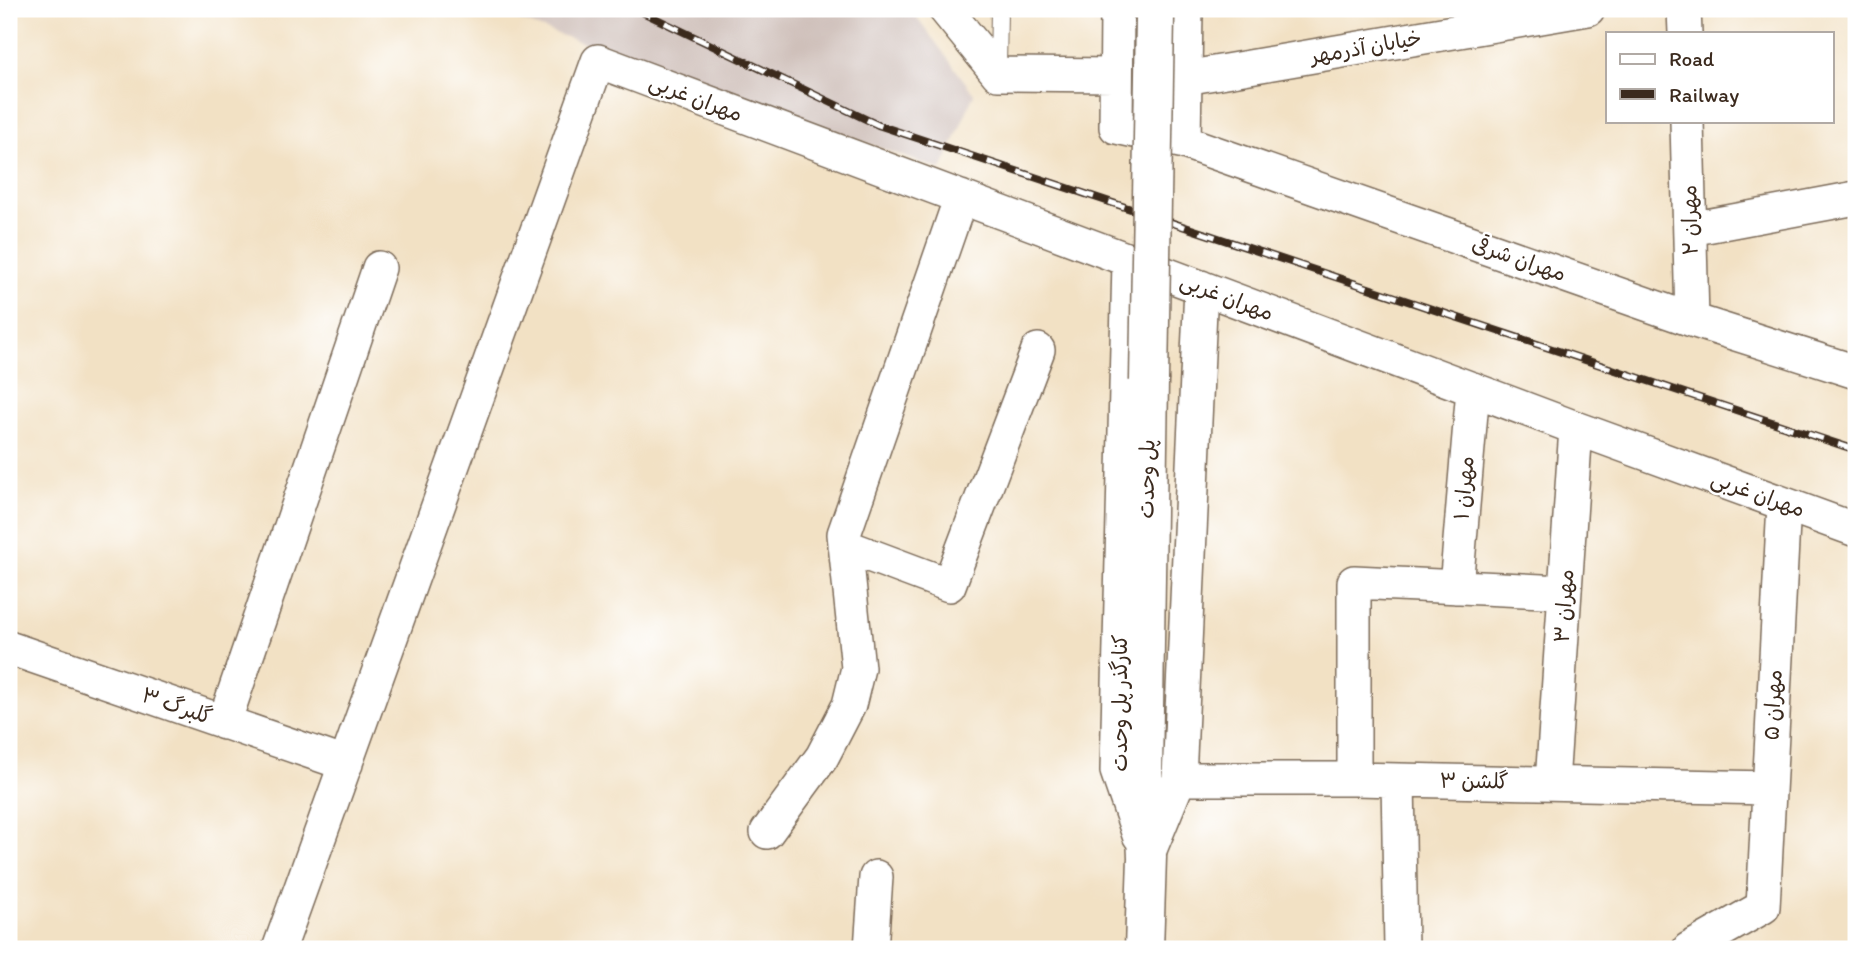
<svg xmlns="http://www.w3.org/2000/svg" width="1865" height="958" viewBox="0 0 1865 958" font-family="Itim,'Playpen Sans Arabic',sans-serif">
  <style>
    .railway { fill: #cfc0ba }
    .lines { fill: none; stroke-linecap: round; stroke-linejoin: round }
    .service-casing { stroke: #7b6a58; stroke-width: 18 }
    .minor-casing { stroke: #7b6a58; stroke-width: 36 }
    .tertiary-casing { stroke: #7b6a58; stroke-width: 41 }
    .service { stroke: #fff; stroke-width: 16 }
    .minor { stroke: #fff; stroke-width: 33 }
    .tertiary { stroke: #fff; stroke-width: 38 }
    .rail-casing { stroke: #3b2a1e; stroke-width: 8 }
    .rail { stroke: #fff; stroke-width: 5; stroke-dasharray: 16; stroke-linecap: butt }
    .tertiary-bridge-casing { stroke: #7b6a58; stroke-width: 41; stroke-linecap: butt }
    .tertiary-bridge { stroke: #fff; stroke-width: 38 }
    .labels { text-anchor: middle; stroke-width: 5; stroke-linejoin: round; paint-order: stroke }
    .street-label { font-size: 21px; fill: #3b2a1e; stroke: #fff }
  </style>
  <rect width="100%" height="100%" fill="#fff"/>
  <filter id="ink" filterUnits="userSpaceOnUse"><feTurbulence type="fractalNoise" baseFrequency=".0143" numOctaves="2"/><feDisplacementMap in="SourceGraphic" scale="14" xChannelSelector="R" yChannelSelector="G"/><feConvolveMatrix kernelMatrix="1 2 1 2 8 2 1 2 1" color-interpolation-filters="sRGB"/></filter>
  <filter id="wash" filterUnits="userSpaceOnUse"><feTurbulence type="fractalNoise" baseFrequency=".00686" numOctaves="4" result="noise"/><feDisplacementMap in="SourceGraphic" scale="28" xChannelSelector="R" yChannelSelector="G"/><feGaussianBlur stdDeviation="1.57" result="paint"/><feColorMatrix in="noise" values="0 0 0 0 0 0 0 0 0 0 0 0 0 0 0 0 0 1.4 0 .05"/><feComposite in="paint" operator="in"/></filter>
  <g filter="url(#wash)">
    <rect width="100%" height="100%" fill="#f2e1c4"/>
    <path class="railway" d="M487,9H911L974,94L942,170Z"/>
  </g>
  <g filter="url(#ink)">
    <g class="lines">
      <g class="service-casing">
        <path id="service" d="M998,69L999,9"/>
      </g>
      <g class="minor-casing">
        <path id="minor" d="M945,9L998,74L1115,75
          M1117,9L1116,127L1184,142L1692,320L1856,372
          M1684,9L1685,33
          M1185,78L1588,9
          M1687,121L1692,320
          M1184,142L1186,9
          M1690,229L1856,198
          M1129,261L1117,771L1139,835
          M845,546L949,585L1038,350
          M1456,587L1473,389
          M9,648L346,764
          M224,723L379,268
          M1179,779H1354L1769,788
          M1354,779V582L1564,592
          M1398,780L1401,949
          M1552,783L1576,428
          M767,832L822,757L849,705L858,668L844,534L961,197
          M1147,857L1179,779L1201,287
          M279,949L598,61L1576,428L1856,530
          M871,949L876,877
          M1689,949L1763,907L1784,504"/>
      </g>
      <g class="tertiary-casing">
        <path id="tertiary" d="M1144,949L1147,857L1143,773L1149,381"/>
      </g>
      <use href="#service" class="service"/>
      <use href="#minor" class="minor"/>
      <use href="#tertiary" class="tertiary"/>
      <g class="rail-casing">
        <path id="rail" d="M636,9L878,125L1856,450"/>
      </g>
      <use href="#rail" class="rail"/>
      <g class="tertiary-bridge-casing">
        <path id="tertiary-bridge" d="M1149,381L1155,16"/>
      </g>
      <use href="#tertiary-bridge" class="tertiary-bridge"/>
    </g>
  </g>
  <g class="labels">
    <g class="street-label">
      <text transform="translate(1366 47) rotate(-10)" y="7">خیابان آذرمهر</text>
      <text transform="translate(696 98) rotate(21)" y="7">مهران غربی</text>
      <text transform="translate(1690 220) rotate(-91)" y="7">مهران ۲</text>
      <text transform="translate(1519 259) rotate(19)" y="7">مهران شرقی</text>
      <text transform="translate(1227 297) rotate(21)" y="7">مهران غربی</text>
      <text transform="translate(1147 479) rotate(-89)" y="7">پل وحدت</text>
      <text transform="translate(1464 488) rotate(-85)" y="7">مهران ۱</text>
      <text transform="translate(1758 494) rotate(20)" y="7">مهران غربی</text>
      <text transform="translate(1564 606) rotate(-86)" y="7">مهران ۳</text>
      <text transform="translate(1120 703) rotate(-90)" y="7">کنارگذر پل وحدت</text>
      <text transform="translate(1773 705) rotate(-87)" y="7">مهران ۵</text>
      <text transform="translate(177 706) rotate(19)" y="7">گلبرگ ۳</text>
      <text transform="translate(1474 781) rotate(1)" y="7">گلشن ۳</text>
    </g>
  </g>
  <rect width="1865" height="958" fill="none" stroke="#fff" stroke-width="35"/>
  <rect x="1606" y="32" width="228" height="91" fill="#ffffff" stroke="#b1aaa5" stroke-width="2"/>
  <rect x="1620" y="54" width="35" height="10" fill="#ffffff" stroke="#b1aaa5" stroke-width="2"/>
  <text x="1669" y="66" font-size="21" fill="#3b2a1e">Road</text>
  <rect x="1620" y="89" width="35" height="10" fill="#3b2a1e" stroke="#b1aaa5" stroke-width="2"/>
  <text x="1669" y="102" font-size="21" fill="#3b2a1e">Railway</text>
</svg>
